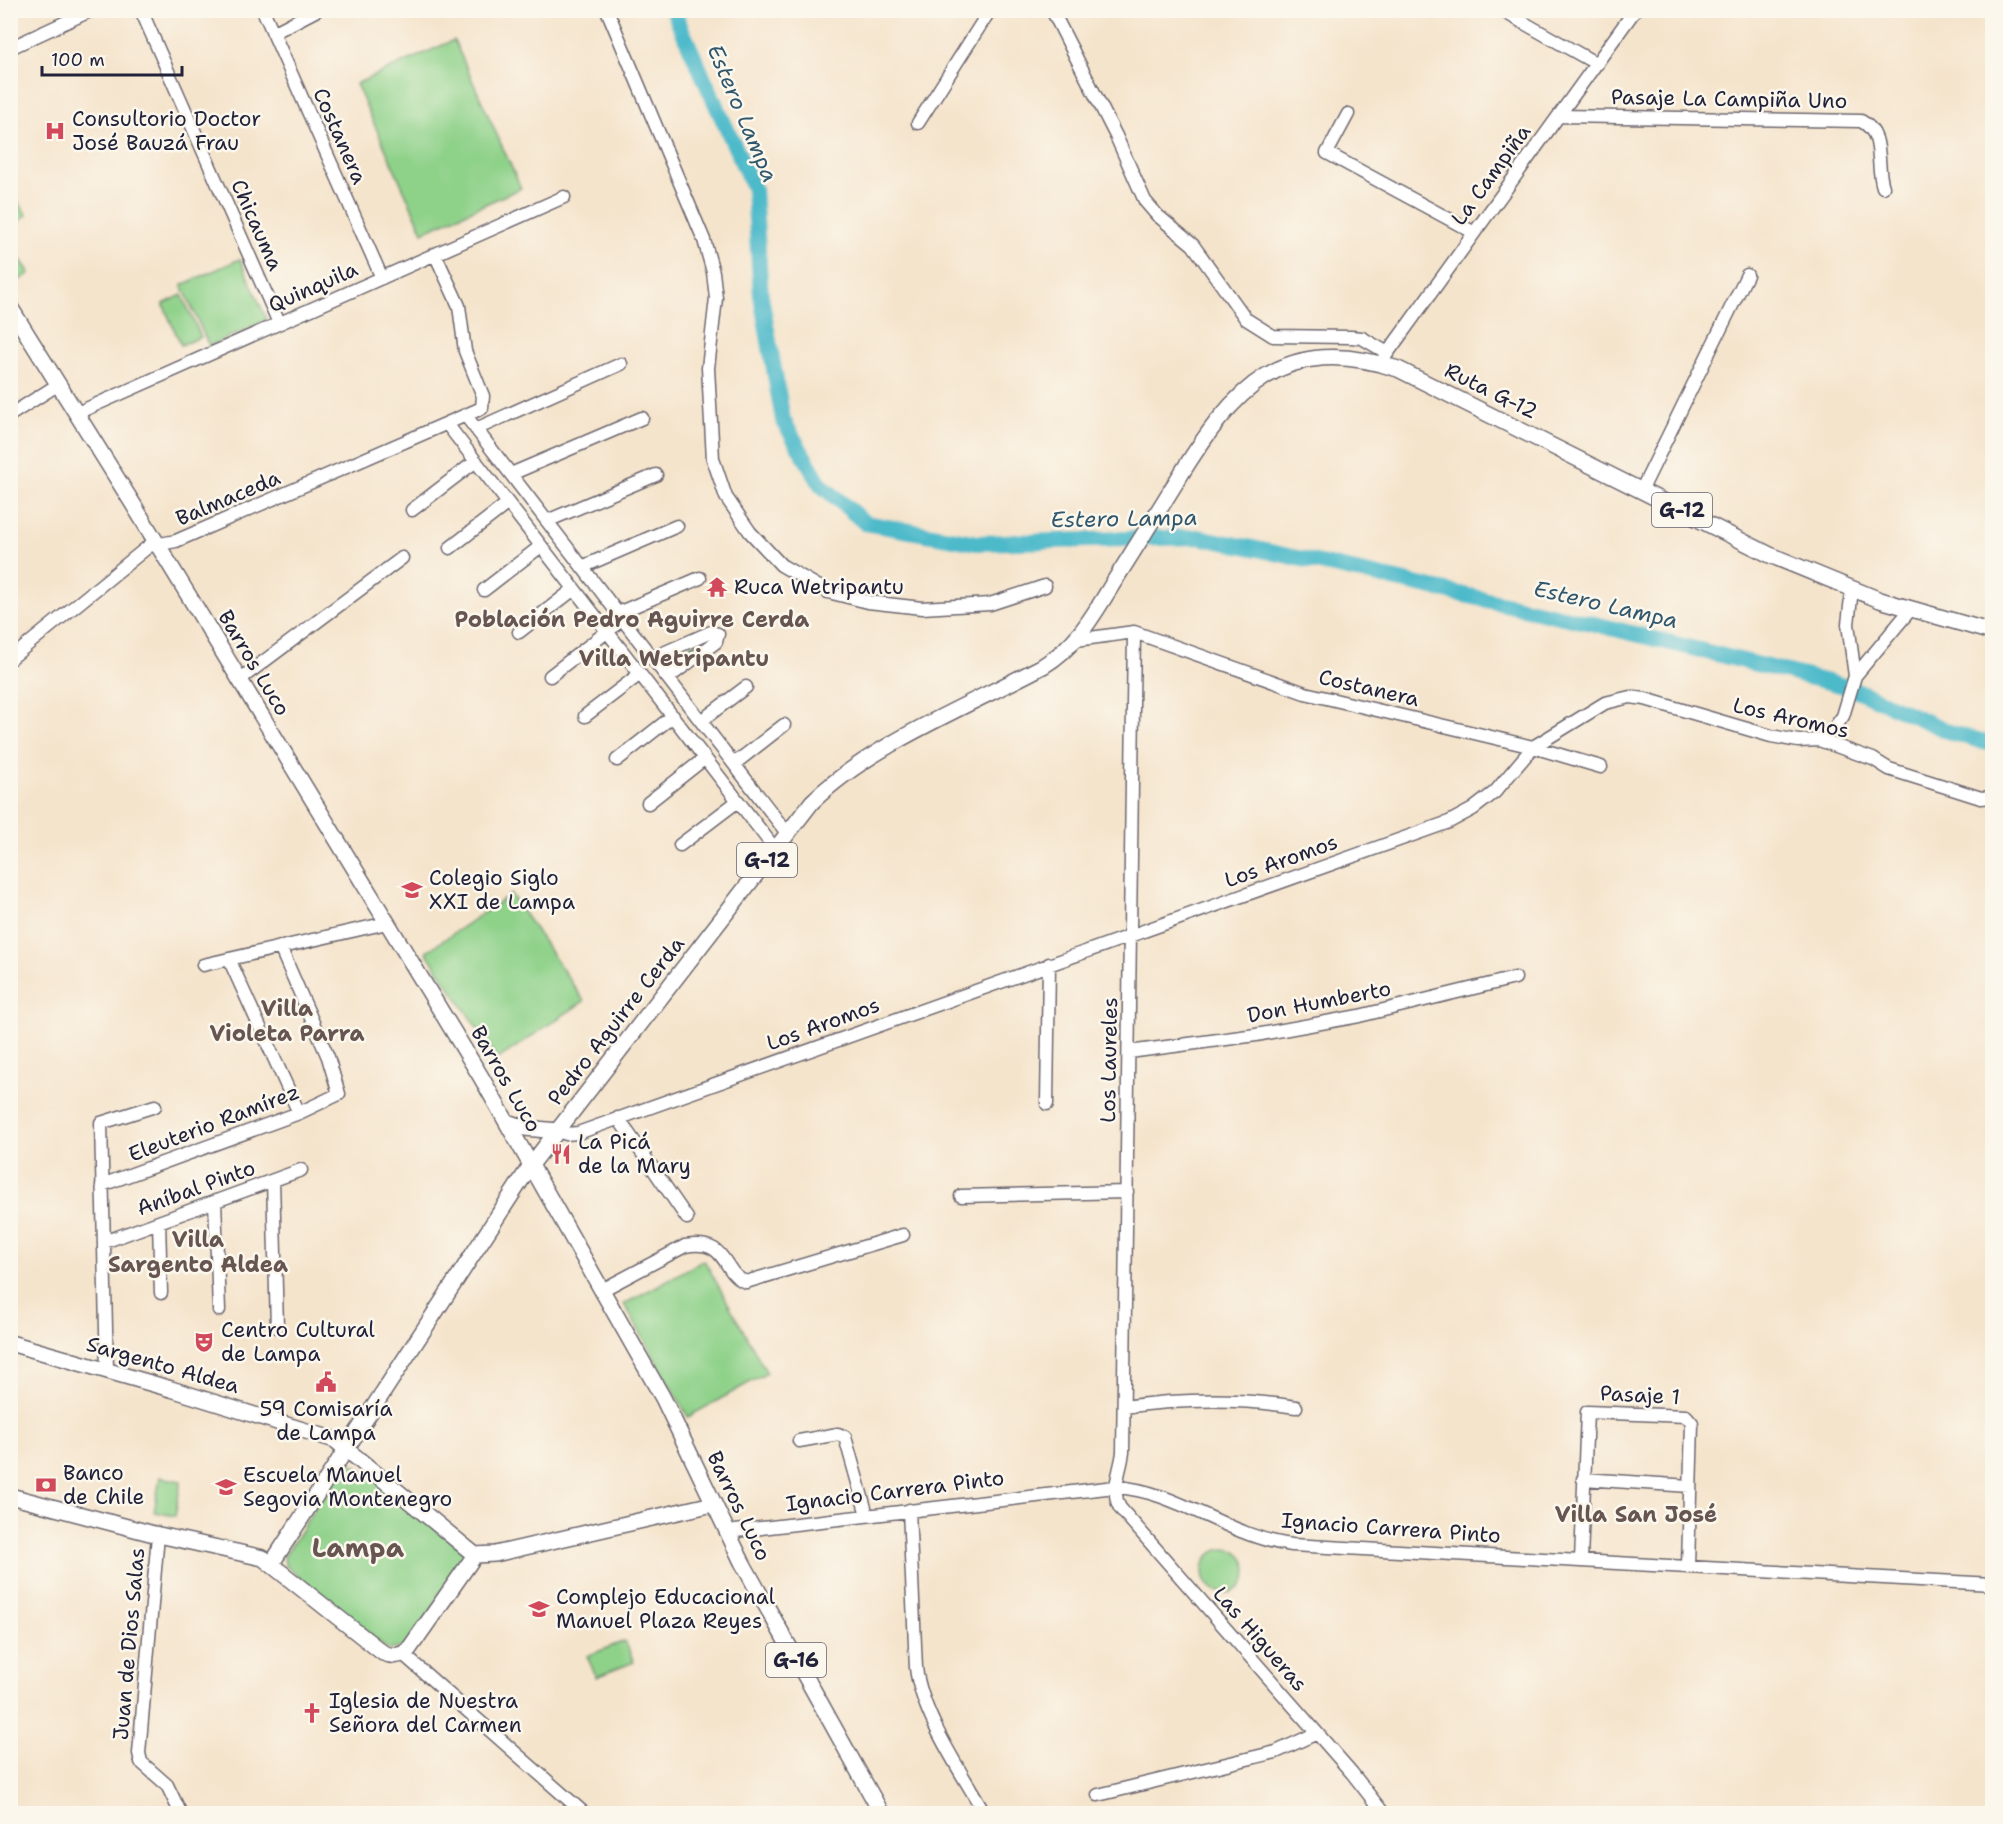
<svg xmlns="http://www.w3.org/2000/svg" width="2003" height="1824" viewBox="0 0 2003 1824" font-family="'Shantell Sans',sans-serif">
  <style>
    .green { fill: #8ed189; stroke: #587a62; stroke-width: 1.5 }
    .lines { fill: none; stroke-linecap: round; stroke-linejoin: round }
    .river { stroke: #4ebaca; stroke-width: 16 }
    .minor-casing { stroke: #6c666e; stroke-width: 15 }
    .major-casing { stroke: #6c666e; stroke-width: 18 }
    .minor { stroke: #fff; stroke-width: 12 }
    .major { stroke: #fff; stroke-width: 15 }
    .labels { text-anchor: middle; stroke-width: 5; stroke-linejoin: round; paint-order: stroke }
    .shield { fill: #fbf7ec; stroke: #636270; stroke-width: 1.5 }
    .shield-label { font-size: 20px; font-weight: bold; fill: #22223b }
    .street-label { font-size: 21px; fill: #22223b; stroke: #fbf7ec }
    .poi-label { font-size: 21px; fill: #22223b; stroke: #fbf7ec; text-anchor: start }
    .water-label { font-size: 22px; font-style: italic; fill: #31576d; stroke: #fbf7ec }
    .neighbourhood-label { font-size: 22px; font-weight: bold; fill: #665551; stroke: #fbf7ec }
    .district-label { font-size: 27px; font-weight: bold; fill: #665551; stroke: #fbf7ec }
  </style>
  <rect width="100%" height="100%" fill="#fbf7ec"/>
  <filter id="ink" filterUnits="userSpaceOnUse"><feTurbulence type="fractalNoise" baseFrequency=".0167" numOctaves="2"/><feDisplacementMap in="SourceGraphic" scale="12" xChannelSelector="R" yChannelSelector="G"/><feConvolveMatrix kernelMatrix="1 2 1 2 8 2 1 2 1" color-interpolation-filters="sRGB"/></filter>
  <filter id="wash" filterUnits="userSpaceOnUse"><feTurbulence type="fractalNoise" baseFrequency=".008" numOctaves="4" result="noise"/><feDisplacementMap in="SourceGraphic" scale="24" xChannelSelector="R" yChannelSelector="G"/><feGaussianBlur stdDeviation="1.35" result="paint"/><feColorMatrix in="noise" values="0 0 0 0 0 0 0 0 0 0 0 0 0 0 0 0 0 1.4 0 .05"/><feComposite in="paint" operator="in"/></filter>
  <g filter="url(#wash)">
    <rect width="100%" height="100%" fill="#f5e4cc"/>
    <path class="green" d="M454,40L521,188L423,232L356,84Z
      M11,192L27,215L11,228H10Z
      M10,244L30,273L11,286L10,285Z
      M240,259L267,320L209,346L182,285Z
      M182,295L201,337L181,345L163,304Z
      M709,637L714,640L670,672L660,658Z
      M511,894L584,1001L498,1059L426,952Z
      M704,1260L767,1373L688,1417L624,1304Z
      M348,1463L357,1466L466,1552L468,1559L405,1647L389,1650L285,1565L284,1557L343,1464Z
      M160,1477L181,1481L175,1516L154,1512Z
      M1203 1571a22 22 0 1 1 44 0a22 22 0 1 1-44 0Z
      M625,1641L634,1662L596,1677L587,1656Z"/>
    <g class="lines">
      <path class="river" d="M673,10L754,189L761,296L783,420L821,485L865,523L977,543L1198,537L1248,547L1599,625L1852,688L1952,733L1992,744"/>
    </g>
  </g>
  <g filter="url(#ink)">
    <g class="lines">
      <g class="minor-casing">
        <path id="minor" d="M141,10L279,323
          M263,10L382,278
          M607,10L704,240L713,272L716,298L708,368L713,459L726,497L750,532L781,565L828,592L868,602L922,608L990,604L1045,586
          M1052,10L1116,136L1145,201L1157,215L1193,245L1246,319L1273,336L1351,337L1362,338L1386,352
          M1501,10L1597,64
          M273,33L317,10
          M10,48L92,10
          M1348,114L1327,153L1473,232
          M1559,116L1861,121C1886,134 1875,164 1883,187
          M918,123L990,10
          M1384,358L1635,10
          M77,413L564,197
          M10,415L59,384
          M466,416L787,833
          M447,424L775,849
          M476,429L621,364
          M511,474L642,418
          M1642,489L1747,275
          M412,510L476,461
          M547,521L656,475
          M450,548L508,503
          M582,567L677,526
          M484,590L541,546
          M618,613L700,578
          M519,632L574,589
          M1134,632L1123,1452C1121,1471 1110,1490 1120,1508L1352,1773L1384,1814
          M1076,640L1134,632L1305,693L1533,747L1601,767
          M652,658L711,632L718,634L716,642L668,678
          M10,659L149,546L176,541L482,408L483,396L465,351L459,306L435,254
          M550,676L613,627L621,617
          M1855,676L1911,609
          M239,680L402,558
          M585,716L640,674
          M701,721L746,687
          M1819,740L1835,727L1843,716L1855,676L1848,624L1852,589
          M617,760L673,716
          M734,764L784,725
          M648,803L705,758
          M680,845L738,801
          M229,959L299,1113
          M203,965L387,923
          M1129,1052L1256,1035L1359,1016L1515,978
          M1047,1104L1049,964
          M618,1118L687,1218
          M558,1131L566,1134L578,1133L1449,822L1473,809L1495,792L1533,747L1605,703L1630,697L1645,699L1771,736L1798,741L1819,740L1873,759L1889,769L1981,798L1992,797
          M273,1180L277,1327
          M102,1185L299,1113L339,1094L328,1057L280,947
          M961,1196L1127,1192
          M215,1201L219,1310
          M159,1222L161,1293
          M104,1242L301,1170
          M602,1290L685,1246C730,1238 721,1274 746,1282L903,1235
          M107,1370L101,1123L155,1106
          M1124,1407C1181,1399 1239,1398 1296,1407
          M799,1441L838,1434L845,1437L867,1515
          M1583,1479L1690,1486
          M909,1510L916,1668C922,1716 961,1771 985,1814
          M727,1532L1115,1487C1178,1490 1230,1538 1292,1545L1992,1584
          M158,1535L139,1753L141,1762L167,1785L181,1814
          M1581,1560L1587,1412L1686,1416L1692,1423L1688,1566
          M403,1654L585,1814
          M1098,1795L1276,1752L1317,1733"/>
      </g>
      <g class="major-casing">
        <path id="major" d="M10,307L133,504L481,1077L663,1398L742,1562L882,1814
          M507,1122L525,1128L558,1131
          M10,1343L171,1389L335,1440L475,1555
          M10,1496L150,1533L263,1558L383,1653C393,1657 401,1657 409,1649L475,1555
          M475,1555L495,1554L713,1504
          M272,1563L531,1165L812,802C871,744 968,706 1043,666C1078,645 1094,614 1115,580C1136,547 1157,513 1178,479C1234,388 1283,332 1398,369L1770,555L1880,600L1992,632"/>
      </g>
      <use href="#minor" class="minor"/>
      <use href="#major" class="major"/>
    </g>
  </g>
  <defs>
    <g id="hospital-bare" transform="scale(1.62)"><path d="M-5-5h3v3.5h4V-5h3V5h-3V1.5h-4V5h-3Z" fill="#d1495b" stroke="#fbf7ec" stroke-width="2.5" paint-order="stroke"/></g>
    <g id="temple-bare" transform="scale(1.62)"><path d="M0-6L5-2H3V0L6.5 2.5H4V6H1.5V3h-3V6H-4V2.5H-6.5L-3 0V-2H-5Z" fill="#d1495b" stroke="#fbf7ec" stroke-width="2.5" paint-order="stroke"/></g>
    <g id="school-bare" transform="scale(1.62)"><path d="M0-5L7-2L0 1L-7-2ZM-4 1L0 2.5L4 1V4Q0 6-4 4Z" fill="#d1495b" stroke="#fbf7ec" stroke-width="2.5" paint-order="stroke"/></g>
    <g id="restaurant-bare" transform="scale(1.62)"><path d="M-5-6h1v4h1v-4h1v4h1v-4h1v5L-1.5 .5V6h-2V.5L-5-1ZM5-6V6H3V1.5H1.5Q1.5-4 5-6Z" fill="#d1495b" stroke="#fbf7ec" stroke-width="2.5" paint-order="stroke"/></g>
    <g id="theatre-bare" transform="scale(1.62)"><path d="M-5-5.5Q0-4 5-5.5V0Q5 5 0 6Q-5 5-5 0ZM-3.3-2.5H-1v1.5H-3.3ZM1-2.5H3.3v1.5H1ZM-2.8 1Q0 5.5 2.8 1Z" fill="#d1495b" stroke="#fbf7ec" stroke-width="2.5" paint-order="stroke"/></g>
    <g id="civic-bare" transform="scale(1.62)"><path d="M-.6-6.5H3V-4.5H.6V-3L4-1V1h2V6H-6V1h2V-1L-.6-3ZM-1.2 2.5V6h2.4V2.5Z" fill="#d1495b" stroke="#fbf7ec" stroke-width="2.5" paint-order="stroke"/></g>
    <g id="bank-bare" transform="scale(1.62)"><path d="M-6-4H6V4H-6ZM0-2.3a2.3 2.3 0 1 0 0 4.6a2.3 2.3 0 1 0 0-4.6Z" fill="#d1495b" stroke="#fbf7ec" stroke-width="2.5" paint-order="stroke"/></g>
    <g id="church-bare" transform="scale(1.62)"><path d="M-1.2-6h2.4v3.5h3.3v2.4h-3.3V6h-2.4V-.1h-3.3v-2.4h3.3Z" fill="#d1495b" stroke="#fbf7ec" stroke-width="2.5" paint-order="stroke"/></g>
  </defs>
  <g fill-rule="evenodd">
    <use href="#hospital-bare" x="55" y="131"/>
    <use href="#temple-bare" x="717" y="587"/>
    <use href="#school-bare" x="412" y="890"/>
    <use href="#restaurant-bare" x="561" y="1154"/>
    <use href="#theatre-bare" x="204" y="1342"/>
    <use href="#civic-bare" x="326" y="1382"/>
    <use href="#bank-bare" x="46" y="1485"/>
    <use href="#school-bare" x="226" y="1487"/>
    <use href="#school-bare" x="539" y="1609"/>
    <use href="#church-bare" x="312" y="1713"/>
  </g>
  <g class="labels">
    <g class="shield">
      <rect x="1652" y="493" width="60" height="34" rx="4.5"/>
      <rect x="737" y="843" width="60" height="34" rx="4.5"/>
      <rect x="766" y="1643" width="60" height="34" rx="4.5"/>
    </g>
    <g class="shield-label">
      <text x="1682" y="517">G-12</text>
      <text x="767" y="867">G-12</text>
      <text x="796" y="1667">G-16</text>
    </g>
    <g class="street-label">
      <text transform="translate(1729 99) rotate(1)" y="7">Pasaje La Campiña Uno</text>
      <text transform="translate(340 136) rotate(66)" y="7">Costanera</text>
      <text transform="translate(1491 175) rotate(-54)" y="7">La Campiña</text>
      <text transform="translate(257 225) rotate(66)" y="7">Chicauma</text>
      <text transform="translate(313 287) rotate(-24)" y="7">Quinquila</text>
      <text transform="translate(1491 391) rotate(26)" y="7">Ruta G-12</text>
      <text transform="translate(228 498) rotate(-23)" y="7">Balmaceda</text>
      <text transform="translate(254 663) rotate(59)" y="7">Barros Luco</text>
      <text transform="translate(1369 688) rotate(13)" y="7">Costanera</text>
      <text transform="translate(1791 718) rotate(13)" y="7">Los Aromos</text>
      <text transform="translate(1281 861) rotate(-20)" y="7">Los Aromos</text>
      <text transform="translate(1319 1002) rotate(-11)" y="7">Don Humberto</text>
      <text transform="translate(616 1021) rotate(-52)" y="7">Pedro Aguirre Cerda</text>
      <text transform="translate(823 1024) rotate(-20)" y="7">Los Aromos</text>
      <text transform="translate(1109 1060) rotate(-89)" y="7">Los Laureles</text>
      <text transform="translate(506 1079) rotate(60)" y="7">Barros Luco</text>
      <text transform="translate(214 1123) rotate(-21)" y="7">Eleuterio Ramírez</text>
      <text transform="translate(196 1188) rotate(-20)" y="7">Aníbal Pinto</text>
      <text transform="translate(163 1365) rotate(16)" y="7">Sargento Aldea</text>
      <text transform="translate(1640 1395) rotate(3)" y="7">Pasaje 1</text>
      <text transform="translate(895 1491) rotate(-7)" y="7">Ignacio Carrera Pinto</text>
      <text transform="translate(739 1506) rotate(64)" y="7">Barros Luco</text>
      <text transform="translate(1391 1528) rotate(4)" y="7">Ignacio Carrera Pinto</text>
      <text transform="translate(1260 1639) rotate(49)" y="7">Las Higueras</text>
      <text transform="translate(129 1644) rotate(-85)" y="7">Juan de Dios Salas</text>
    </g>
    <g class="poi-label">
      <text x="72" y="126">Consultorio Doctor<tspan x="72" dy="24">José Bauzá Frau</tspan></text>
      <text x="734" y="594">Ruca Wetripantu</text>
      <text x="429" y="885">Colegio Siglo<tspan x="429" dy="24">XXI de Lampa</tspan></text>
      <text x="578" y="1149">La Picá<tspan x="578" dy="24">de la Mary</tspan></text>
      <text x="221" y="1337">Centro Cultural<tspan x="221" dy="24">de Lampa</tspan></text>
      <text x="326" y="1416" text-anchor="middle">59 Comisaría<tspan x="326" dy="24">de Lampa</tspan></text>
      <text x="63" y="1480">Banco<tspan x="63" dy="24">de Chile</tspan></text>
      <text x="243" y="1482">Escuela Manuel<tspan x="243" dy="24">Segovia Montenegro</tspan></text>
      <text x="556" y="1604">Complejo Educacional<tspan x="556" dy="24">Manuel Plaza Reyes</tspan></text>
      <text x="329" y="1708">Iglesia de Nuestra<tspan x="329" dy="24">Señora del Carmen</tspan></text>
    </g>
    <g class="water-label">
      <text transform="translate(743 113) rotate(67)" y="8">Estero Lampa</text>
      <text transform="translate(1124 518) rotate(-1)" y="8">Estero Lampa</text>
      <text transform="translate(1606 604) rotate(13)" y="8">Estero Lampa</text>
    </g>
    <g class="neighbourhood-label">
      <text x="632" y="627">Población Pedro Aguirre Cerda</text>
      <text x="674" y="666">Villa Wetripantu</text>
      <text x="287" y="1016">Villa<tspan x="287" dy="25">Violeta Parra</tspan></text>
      <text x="198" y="1247">Villa<tspan x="198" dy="25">Sargento Aldea</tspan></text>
      <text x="1636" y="1522">Villa San José</text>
    </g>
    <g class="district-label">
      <text x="358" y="1557">Lampa</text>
    </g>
  </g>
  <rect width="2003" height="1824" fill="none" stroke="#fbf7ec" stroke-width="36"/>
  <path d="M42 66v9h140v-9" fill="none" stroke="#22223b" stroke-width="3"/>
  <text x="51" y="66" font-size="18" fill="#22223b" stroke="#fbf7ec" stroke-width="4.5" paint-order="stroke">100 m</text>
</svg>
